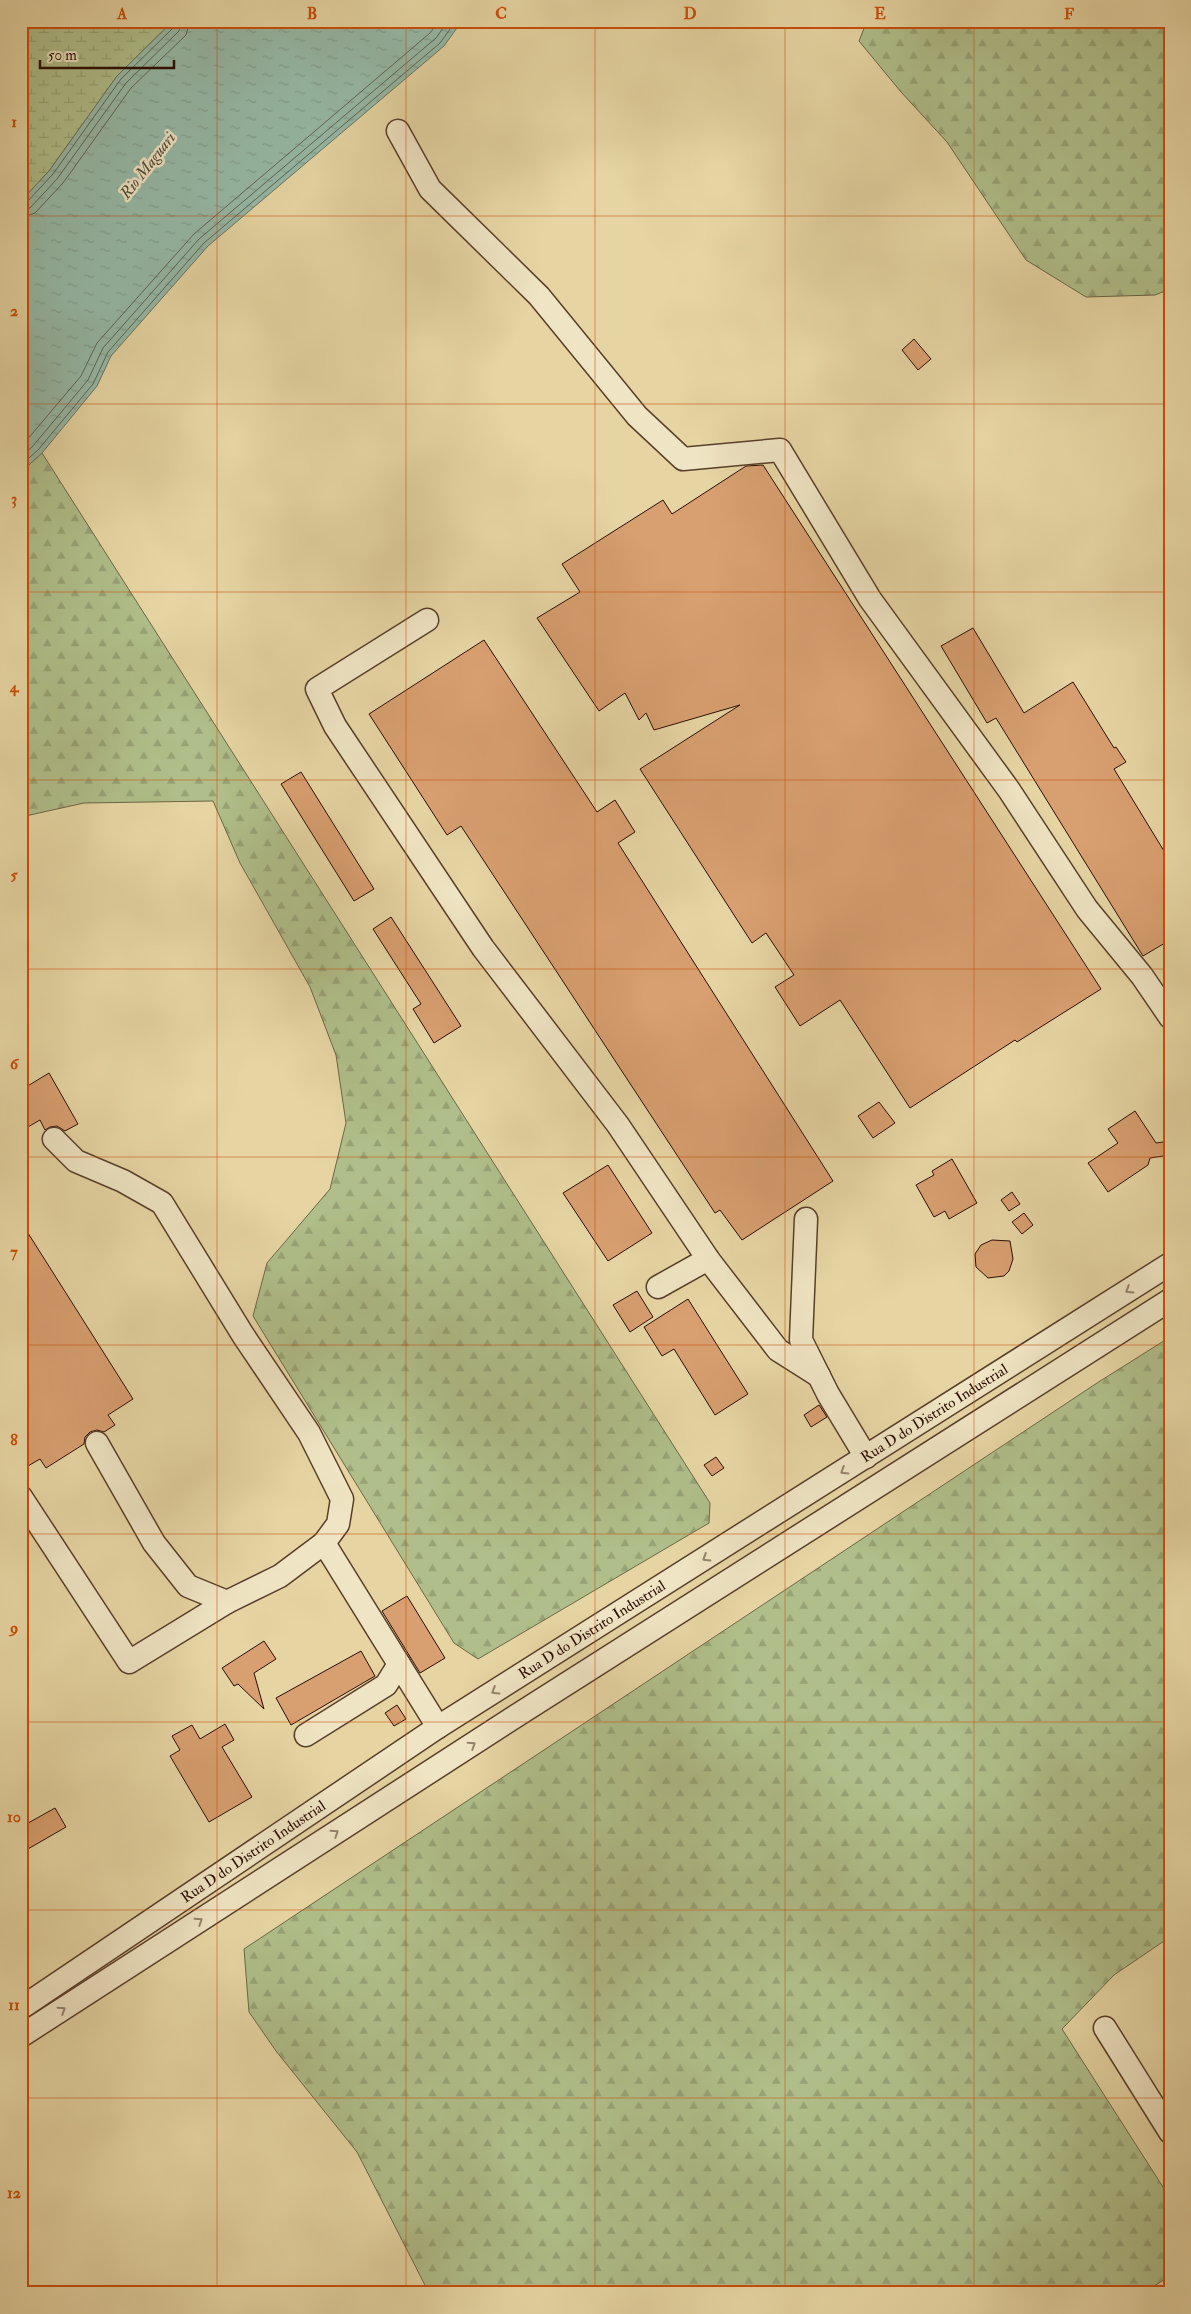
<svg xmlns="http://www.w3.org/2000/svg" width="1191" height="2314" viewBox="0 0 1191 2314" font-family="'IM FELL Double Pica',serif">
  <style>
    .forest { fill: url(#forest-firs); stroke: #6c6646 }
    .wetland { fill: url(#wetland-marsh); stroke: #6c6646 }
    .water { fill: url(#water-ripples); stroke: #6b7465 }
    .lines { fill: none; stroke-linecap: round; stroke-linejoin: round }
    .shore { stroke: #606354; stroke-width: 1 }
    .building { fill: #d89f70; stroke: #2a0d02 }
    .minor-casing { stroke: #593f2a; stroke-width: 25 }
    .minor { stroke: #efe4c3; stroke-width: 22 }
    .oneway { stroke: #96836c }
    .grid { fill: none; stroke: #cc4e0a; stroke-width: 1; stroke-opacity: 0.55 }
    .labels { text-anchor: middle; stroke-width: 5; stroke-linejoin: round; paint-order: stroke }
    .street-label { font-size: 15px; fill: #2a0d02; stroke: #efe4c3 }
    .water-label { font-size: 16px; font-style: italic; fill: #50493c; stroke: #efe4c3 }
    .neatline { fill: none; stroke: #cc4e0a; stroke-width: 2 }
    .grid-label { font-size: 16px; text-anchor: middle; font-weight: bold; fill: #cc4e0a }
  </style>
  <defs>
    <pattern id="forest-firs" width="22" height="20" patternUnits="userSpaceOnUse" patternTransform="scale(1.25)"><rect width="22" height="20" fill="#afbe8a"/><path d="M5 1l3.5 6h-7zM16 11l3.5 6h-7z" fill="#97a275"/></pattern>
    <pattern id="wetland-marsh" width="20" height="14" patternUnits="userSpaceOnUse" patternTransform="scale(1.25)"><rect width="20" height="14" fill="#afbe8a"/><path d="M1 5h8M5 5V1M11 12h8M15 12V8" fill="none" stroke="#97a275"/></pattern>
    <pattern id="water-ripples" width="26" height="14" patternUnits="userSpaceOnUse" patternTransform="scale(1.25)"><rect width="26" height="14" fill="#96b9a7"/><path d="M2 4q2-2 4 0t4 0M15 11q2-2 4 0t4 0" fill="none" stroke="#819e8e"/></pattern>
  </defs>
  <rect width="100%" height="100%" fill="#e6d5a3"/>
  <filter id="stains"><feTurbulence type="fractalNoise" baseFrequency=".004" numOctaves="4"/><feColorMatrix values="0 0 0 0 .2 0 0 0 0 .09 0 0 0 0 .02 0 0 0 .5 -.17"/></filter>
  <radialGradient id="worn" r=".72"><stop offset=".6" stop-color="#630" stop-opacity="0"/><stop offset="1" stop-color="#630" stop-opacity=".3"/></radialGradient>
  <path class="forest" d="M867,21H1170V289L1155,295L1086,297L1026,260L947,142L901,92L859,41Z
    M42,453L710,1503L709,1523L478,1659L454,1643L253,1316L267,1263L330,1189L346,1123L336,1055L310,987L240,863L213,801L84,803L21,817V472Z
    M1170,1337V1937L1114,1975L1062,2029L1170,2198V2276L1143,2293H429L357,2152L276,2051L249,2012L244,1949L1097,1383Z"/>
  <path class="wetland" d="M21,21H173L117,76L49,171L21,201Z"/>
  <path class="water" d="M173,21H462L444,46L208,246L111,356L97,386L42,453L21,472V201L49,171L117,76Z"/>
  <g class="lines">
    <path class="shore" d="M21,204L27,202L53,174L121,79L174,27L176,21
      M21,210L30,208L57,179L126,83L179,31L182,21
      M21,218L35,213L63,183L131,88L186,35L190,21
      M21,447L81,376L97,343L194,234L430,33L439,21
      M21,457L33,446L88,380L103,348L199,239L436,38L448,21
      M21,465L38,450L93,384L108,352L204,243L440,43L456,21"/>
  </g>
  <path class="building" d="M914,339L931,359L918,370L902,350Z
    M763,465L1101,989L1017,1042L1015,1040L910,1108L840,1000L800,1026L775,987L794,975L766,933L752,943L640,769L740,705L654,730L646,713L639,720L625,693L599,711L537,618L580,592L562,564L663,500L672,514L746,466Z
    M973,628L1024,713L1073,682L1114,748L1116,747L1126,762L1114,769L1164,851L1170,847V940L1143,956L996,718L987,723L941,646Z
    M484,640L597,812L615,800L635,832L618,843L833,1181L742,1240L720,1210L715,1213L461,826L447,835L369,714Z
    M301,772L374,889L354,901L281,784Z
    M391,917L461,1026L434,1043L413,1009L421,1004L373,929Z
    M49,1073L78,1124L65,1131L57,1126L50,1127L45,1130L40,1120L21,1131V1090Z
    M879,1102L895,1123L873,1138L858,1116Z
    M1135,1111L1156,1143L1170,1141V1155L1150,1158L1148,1165L1108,1192L1088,1163L1118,1143L1108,1129Z
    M952,1159L977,1203L949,1219L945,1211L934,1217L916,1185L934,1175L932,1171Z
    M608,1165L652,1233L608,1261L563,1193Z
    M1012,1192L1020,1204L1009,1211L1001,1200Z
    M1024,1213L1033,1225L1022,1234L1012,1222Z
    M21,1222L133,1399L108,1415L115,1425L104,1432L97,1430L90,1432L85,1437L84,1444L46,1468L40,1459L21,1470Z
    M992,1240L1010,1241L1013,1259L1009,1271L1004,1276L988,1278L976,1267L975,1254L981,1245Z
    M637,1291L653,1317L630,1332L613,1305Z
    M688,1299L748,1394L715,1415L674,1349L662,1356L644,1327Z
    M819,1405L827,1417L811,1427L804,1415Z
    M716,1457L724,1468L712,1476L704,1465Z
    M407,1596L445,1658L420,1673L382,1611Z
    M264,1641L276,1659L254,1673L264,1709L238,1684L234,1686L222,1668Z
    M361,1651L375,1676L291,1725L276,1698Z
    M397,1705L406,1719L394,1726L385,1713Z
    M225,1724L234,1740L222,1747L252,1797L209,1822L170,1756L180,1750L172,1736L192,1725L200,1739Z
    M55,1808L66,1827L21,1853V1827Z"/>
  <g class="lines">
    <g class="minor-casing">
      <g id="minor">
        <path d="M398,131L430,189L539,296L637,416L683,459L780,450L870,599L1009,790L1087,909L1142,976L1170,1017"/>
        <path d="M427,620L317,689L335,726L483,948L618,1125L708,1259L778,1350L819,1376"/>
        <path d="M54,1139L76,1161L123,1181L162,1203L243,1335L309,1433L342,1499L338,1524L324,1543"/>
        <path d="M806,1219L801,1340L828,1394L866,1457"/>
        <path d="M658,1287L708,1259"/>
        <path d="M97,1443L154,1543L188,1586L227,1602L280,1576L324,1543L438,1727"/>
        <path d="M21,1497L129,1662L227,1602"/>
        <path d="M306,1735L386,1685L399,1664"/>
        <path id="s1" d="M21,2008L438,1727L1170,1264"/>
        <path d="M1105,2028L1170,2132"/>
        <path d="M21,2036L516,1716L1170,1300"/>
      </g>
    </g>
    <use href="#minor" class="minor"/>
  </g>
  <defs><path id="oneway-chevron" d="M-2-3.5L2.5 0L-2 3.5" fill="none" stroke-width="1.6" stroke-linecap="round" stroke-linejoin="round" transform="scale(1.25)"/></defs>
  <g class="oneway">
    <use href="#oneway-chevron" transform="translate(1129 1290) rotate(148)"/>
    <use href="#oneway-chevron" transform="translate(844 1471) rotate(148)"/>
    <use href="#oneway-chevron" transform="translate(706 1558) rotate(148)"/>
    <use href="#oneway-chevron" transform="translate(495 1691) rotate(148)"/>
    <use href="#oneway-chevron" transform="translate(472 1745) rotate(-33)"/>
    <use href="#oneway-chevron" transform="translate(335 1833) rotate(-33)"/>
    <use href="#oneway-chevron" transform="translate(199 1921) rotate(-33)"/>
    <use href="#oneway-chevron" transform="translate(62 2010) rotate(-33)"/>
  </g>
  <path class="grid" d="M217,21V2293M406,21V2293M595,21V2293M785,21V2293M974,21V2293M21,216H1170M21,404H1170M21,592H1170M21,780H1170M21,969H1170M21,1157H1170M21,1345H1170M21,1534H1170M21,1722H1170M21,1910H1170M21,2098H1170"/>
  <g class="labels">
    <g class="street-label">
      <text dy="5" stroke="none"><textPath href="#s1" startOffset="1090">Rua D do Distrito Industrial</textPath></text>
      <text dy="5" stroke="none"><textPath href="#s1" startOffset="685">Rua D do Distrito Industrial</textPath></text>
      <text dy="5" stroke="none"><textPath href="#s1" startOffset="280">Rua D do Distrito Industrial</textPath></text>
    </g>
    <g class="water-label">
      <text transform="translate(147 165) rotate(-52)" y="6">Rio Maguari</text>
    </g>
  </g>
  <rect width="1191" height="2314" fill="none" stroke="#e6d5a3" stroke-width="55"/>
  <path d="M40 60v8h134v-8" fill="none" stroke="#2a0d02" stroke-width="2.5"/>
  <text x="48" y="60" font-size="15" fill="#2a0d02" stroke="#efe4c3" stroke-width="4" paint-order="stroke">50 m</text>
  <rect x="28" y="28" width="1136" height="2258" class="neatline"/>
  <g class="grid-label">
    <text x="122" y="19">A</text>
    <text x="312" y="19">B</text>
    <text x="501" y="19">C</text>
    <text x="690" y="19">D</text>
    <text x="880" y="19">E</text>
    <text x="1069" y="19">F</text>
    <text x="14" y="127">1</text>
    <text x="14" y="316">2</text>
    <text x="14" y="504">3</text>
    <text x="14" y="692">4</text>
    <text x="14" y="880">5</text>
    <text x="14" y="1069">6</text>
    <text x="14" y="1257">7</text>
    <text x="14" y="1445">8</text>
    <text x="14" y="1633">9</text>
    <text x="14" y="1822">10</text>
    <text x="14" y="2010">11</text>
    <text x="14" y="2198">12</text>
  </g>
  <rect width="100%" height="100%" filter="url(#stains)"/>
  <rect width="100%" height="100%" fill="url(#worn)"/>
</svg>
